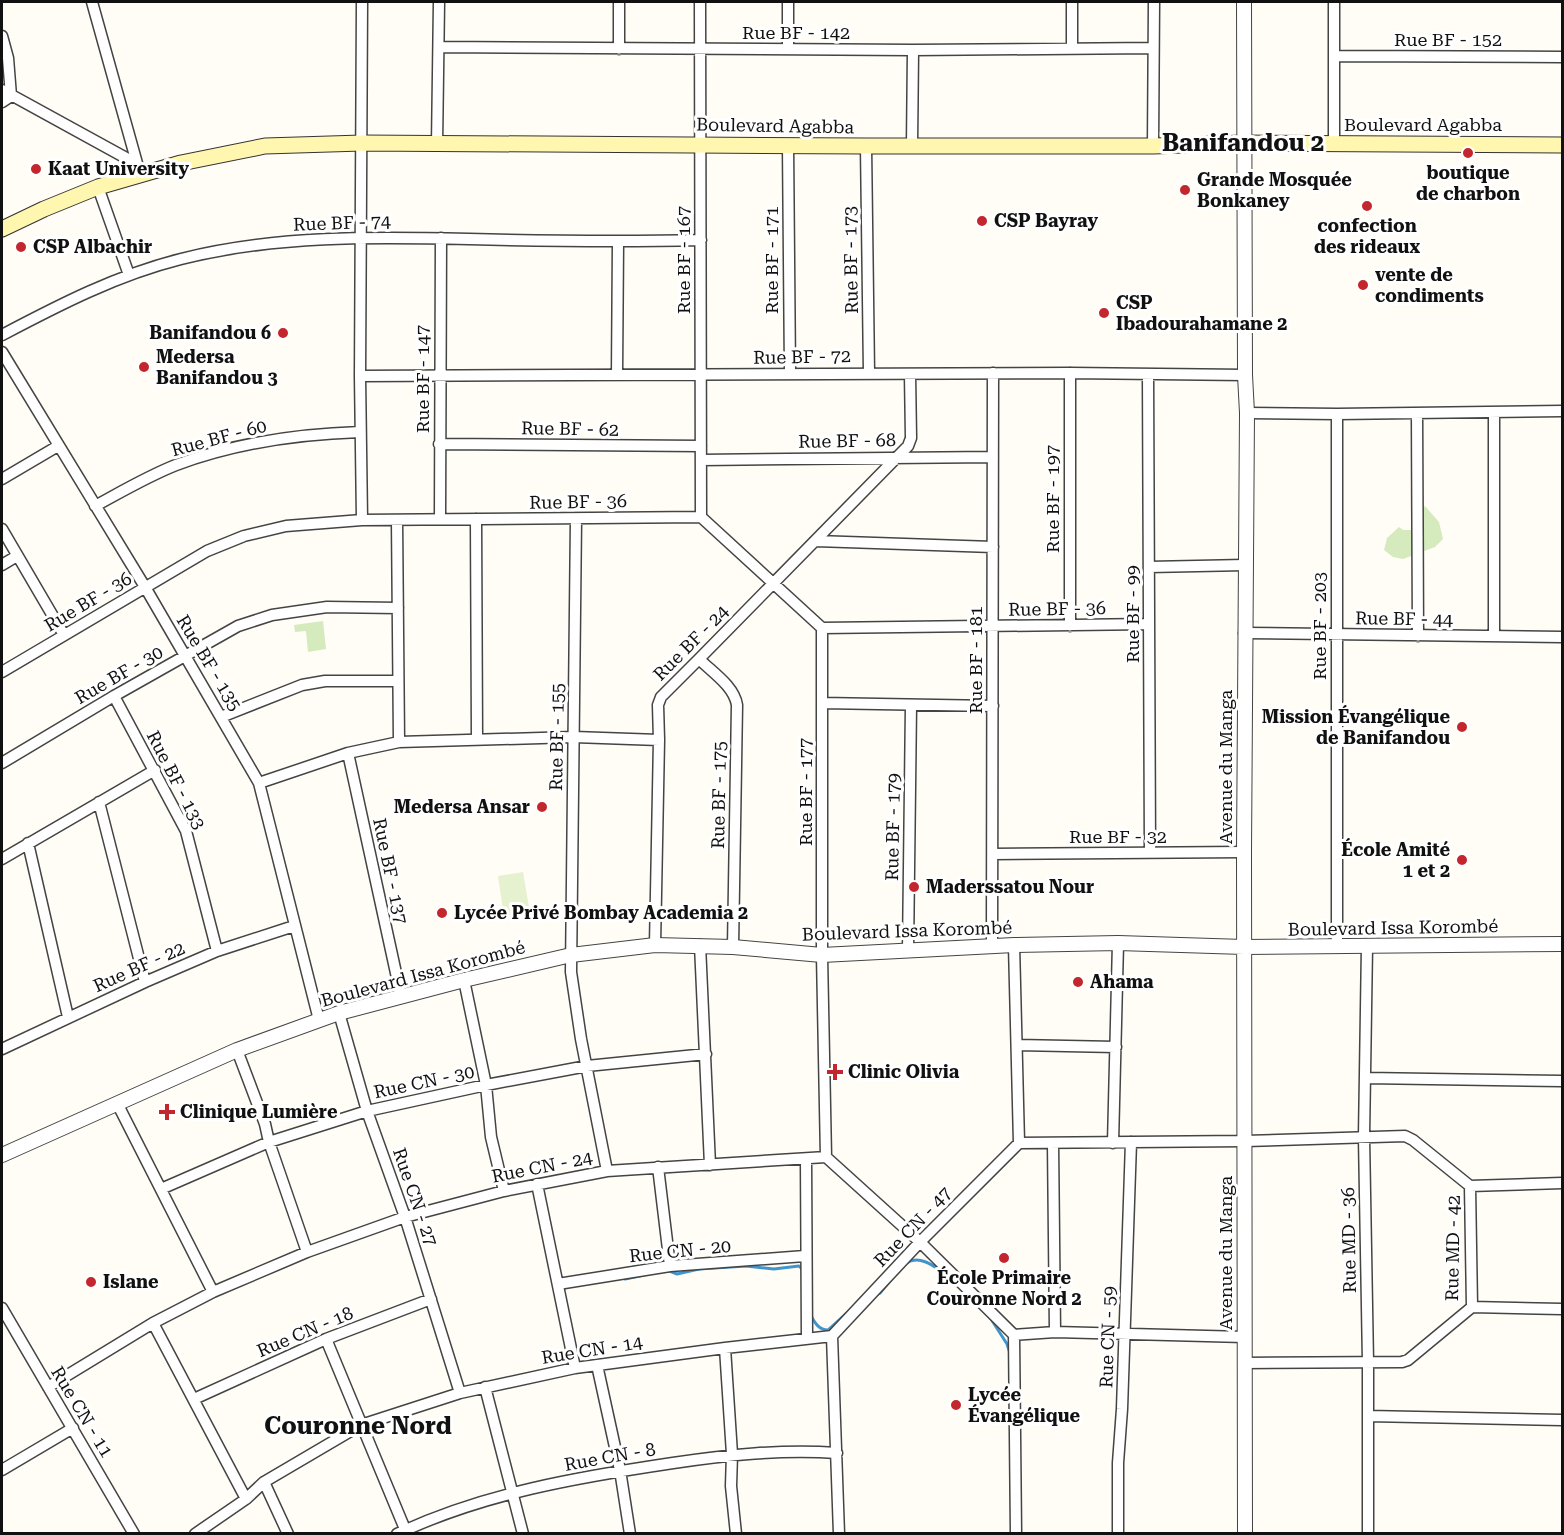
<svg xmlns="http://www.w3.org/2000/svg" width="1564" height="1535" viewBox="0 0 1564 1535" font-family="'Roboto Serif',serif">
  <style>
    .green { fill: #d5ebbd }
    .pitch { fill: #e6f2cf }
    .lines { fill: none; stroke-linecap: round; stroke-linejoin: round }
    .stream { stroke: #3f96cf; stroke-width: 3 }
    .minor-casing { stroke: #444; stroke-width: 13 }
    .tertiary-casing { stroke: #444; stroke-width: 16 }
    .secondary-casing { stroke: #333; stroke-width: 17 }
    .minor { stroke: #fff; stroke-width: 10 }
    .tertiary { stroke: #fff; stroke-width: 14 }
    .secondary { stroke: #fff6b0; stroke-width: 15 }
    .poi-dot { fill: #c4262e; stroke: #fff; stroke-width: 2 }
    .labels { text-anchor: middle; stroke-width: 6; stroke-linejoin: round; paint-order: stroke }
    .street-label { font-size: 18px; fill: #111; stroke: #fff }
    .poi-label { font-size: 18px; font-weight: bold; fill: #111; stroke: #fff; text-anchor: start }
    .district-label { font-size: 24px; font-weight: bold; fill: #111; stroke: #fff }
  </style>
  <rect width="100%" height="100%" fill="#fffdf5"/>
  <path class="green" d="M1425,506L1439,522L1443,539L1435,547L1403,559L1393,557L1384,550L1387,538L1399,527L1403,530H1413L1420,533L1424,522L1417,514Z
    M323,621L326,649L308,652L306,631L295,632L294,625Z"/>
  <path class="pitch" d="M523,872L530,913L504,917L498,876Z"/>
  <g class="lines">
    <path class="stream" d="M906,1263C919,1255 933,1265 944,1273
      M667,1270L677,1274L699,1269L746,1266L774,1269L799,1266L804,1271
      M625,1279L644,1275
      M875,1295L880,1293L890,1281
      M811,1316C815,1323 819,1330 828,1330L850,1310
      M991,1319L1007,1344L1010,1353"/>
    <g class="minor-casing">
      <path id="minor" d="M92,2L140,174
        M619,2V49
        M700,2L701,517
        M788,2V49
        M1072,2V49
        M2,36L8,58L11,96L2,102
        M439,47L913,50L1153,48
        M1334,56L1562,57
        M2,90L137,164
        M1334,144V2
        M437,145L439,2
        M788,145L790,374
        M866,146L869,373
        M912,146L913,50
        M1153,146L1154,2
        M98,187L129,275
        M2,335C59,305 117,275 181,259C276,235 372,237 469,239C546,241 623,242 701,240
        M2,352L145,587L259,783L319,1020
        M1148,374L1150,853
        M617,375L618,242
        M360,376L1070,373L1245,375
        M1247,413L1337,414L1562,411
        M1417,413L1418,636
        M1337,414V947
        M439,444L701,446
        M701,460L993,457
        M2,479L58,446
        M95,506C121,492 148,476 176,465C235,443 297,434 360,432
        M440,519L441,238
        M476,519L477,739
        M576,519L571,972L581,1039L607,1171
        M362,520L360,376L362,2
        M397,520L399,742
        M2,529L64,635
        M816,541L993,547
        M2,565L17,556
        M1149,567L1245,565
        M1070,626V373
        M822,628V955L826,1157
        M1244,633L1562,637
        M1494,636V412
        M699,659C712,672 734,686 737,705L733,947
        M2,672L207,551L244,536L286,526L362,520L701,517L822,628L1149,624
        M114,696L186,831L217,951
        M822,703L993,706
        M221,717L302,685L325,681H398
        M348,753L401,996
        M2,763L114,696L238,626L272,615L327,607L398,608
        M259,783L348,753L399,742L574,737L659,740L658,705L661,697L699,659L908,446L911,438L910,374
        M99,802L145,982
        M28,843L68,1017
        M993,854L1244,852
        M2,859L155,770
        M655,945L659,740
        M700,945L710,1165
        M1014,945L1019,1143
        M1367,946L1364,1137L1368,1363V1534
        M992,947L993,373
        M908,951L911,705
        M464,980L486,1085L491,1137L504,1191
        M339,1013L367,1111L405,1217L460,1393
        M1017,1045L1116,1047
        M2,1049L145,982L217,951L294,926
        M237,1050L265,1124L269,1142L307,1252
        M1366,1078L1562,1081
        M117,1103L213,1292
        M1019,1143L1245,1141L1405,1136L1413,1140L1470,1186L1472,1307L1408,1360L1402,1362L1244,1363
        M1053,1143L1055,1332
        M1113,1143L1118,943
        M806,1159L807,1339
        M658,1167L670,1266
        M537,1184L575,1368
        M1470,1186L1562,1183
        M161,1189L269,1142L367,1111L486,1085L587,1066L706,1054
        M558,1284L670,1266L805,1256
        M1472,1307L1562,1309
        M2,1308L134,1534
        M153,1323L246,1499
        M1014,1335L1055,1332L1244,1337
        M1014,1335L1016,1534
        M832,1336L920,1242L1019,1143
        M832,1336L839,1534
        M326,1339L407,1534
        M725,1348L732,1454L731,1486L736,1534
        M597,1365L620,1470L630,1534
        M48,1387L153,1323L213,1292L307,1252L405,1217L504,1191L607,1171L826,1157L920,1242L1014,1335
        M485,1387L523,1534
        M194,1399L326,1339L431,1299
        M1368,1416L1562,1420
        M2,1470L73,1428
        M264,1482L288,1534
        M195,1534L246,1499L264,1482L361,1425L460,1393L575,1368L725,1348L832,1336
        M397,1534C484,1493 579,1477 673,1463C727,1455 782,1449 837,1453
        M1118,1534V1463L1122,1409L1131,1142"/>
    </g>
    <g class="tertiary-casing">
      <path id="tertiary" d="M1244,2L1245,375L1247,413L1244,852L1245,1534
        M2,1155L237,1050L339,1013L464,980L571,955L655,945L733,947L822,955L1014,945L1118,943L1244,947L1562,944"/>
    </g>
    <g class="secondary-casing">
      <path id="secondary" d="M2,229L44,209L98,187L181,163L265,146L362,143L866,146H1153L1243,143L1562,145"/>
    </g>
    <use href="#minor" class="minor"/>
    <use href="#tertiary" class="tertiary"/>
    <use href="#secondary" class="secondary"/>
  </g>
  <g class="poi-dot">
    <circle cx="1468" cy="153" r="6"/>
    <circle cx="36" cy="169" r="6"/>
    <circle cx="1185" cy="190" r="6"/>
    <circle cx="1367" cy="206" r="6"/>
    <circle cx="982" cy="221" r="6"/>
    <circle cx="21" cy="247" r="6"/>
    <circle cx="1363" cy="285" r="6"/>
    <circle cx="1104" cy="313" r="6"/>
    <circle cx="283" cy="333" r="6"/>
    <circle cx="144" cy="367" r="6"/>
    <circle cx="1462" cy="727" r="6"/>
    <circle cx="542" cy="807" r="6"/>
    <circle cx="1462" cy="860" r="6"/>
    <circle cx="914" cy="887" r="6"/>
    <circle cx="442" cy="913" r="6"/>
    <circle cx="1078" cy="982" r="6"/>
    <path d="M832 1063h6v6h6v6h-6v6h-6v-6h-6v-6h6z"/>
    <path d="M164 1103h6v6h6v6h-6v6h-6v-6h-6v-6h6z"/>
    <circle cx="1004" cy="1258" r="6"/>
    <circle cx="91" cy="1282" r="6"/>
    <circle cx="956" cy="1405" r="6"/>
  </g>
  <g class="labels">
    <g class="street-label">
      <text x="796" y="39">Rue BF - 142</text>
      <text x="1448" y="46">Rue BF - 152</text>
      <text x="1423" y="131">Boulevard Agabba</text>
      <text transform="translate(775 126) rotate(1)" y="6">Boulevard Agabba</text>
      <text transform="translate(342 223) rotate(-2)" y="6">Rue BF - 74</text>
      <text transform="translate(684 260) rotate(-90)" y="6">Rue BF - 167</text>
      <text transform="translate(772 260) rotate(-90)" y="6">Rue BF - 171</text>
      <text transform="translate(851 260) rotate(-91)" y="6">Rue BF - 173</text>
      <text transform="translate(802 357) rotate(-1)" y="6">Rue BF - 72</text>
      <text transform="translate(423 379) rotate(-90)" y="6">Rue BF - 147</text>
      <text transform="translate(570 429) rotate(1)" y="6">Rue BF - 62</text>
      <text transform="translate(219 438) rotate(-15)" y="6">Rue BF - 60</text>
      <text transform="translate(847 441) rotate(-1)" y="6">Rue BF - 68</text>
      <text transform="translate(1053 499) rotate(-90)" y="6">Rue BF - 197</text>
      <text transform="translate(578 502) rotate(-1)" y="6">Rue BF - 36</text>
      <text transform="translate(88 602) rotate(-31)" y="6">Rue BF - 36</text>
      <text transform="translate(1057 609) rotate(-1)" y="6">Rue BF - 36</text>
      <text transform="translate(1133 614) rotate(-90)" y="6">Rue BF - 99</text>
      <text transform="translate(1404 619) rotate(1)" y="6">Rue BF - 44</text>
      <text transform="translate(1320 626) rotate(-90)" y="6">Rue BF - 203</text>
      <text transform="translate(691 643) rotate(-45)" y="6">Rue BF - 24</text>
      <text transform="translate(976 660) rotate(-90)" y="6">Rue BF - 181</text>
      <text transform="translate(209 663) rotate(59)" y="6">Rue BF - 135</text>
      <text transform="translate(119 675) rotate(-30)" y="6">Rue BF - 30</text>
      <text transform="translate(557 737) rotate(-89)" y="6">Rue BF - 155</text>
      <text transform="translate(1226 767) rotate(-90)" y="6">Avenue du Manga</text>
      <text transform="translate(176 780) rotate(63)" y="6">Rue BF - 133</text>
      <text transform="translate(806 792) rotate(-90)" y="6">Rue BF - 177</text>
      <text transform="translate(719 795) rotate(-89)" y="6">Rue BF - 175</text>
      <text transform="translate(893 827) rotate(-89)" y="6">Rue BF - 179</text>
      <text x="1118" y="843">Rue BF - 32</text>
      <text transform="translate(390 871) rotate(78)" y="6">Rue BF - 137</text>
      <text transform="translate(1393 928) rotate(-1)" y="6">Boulevard Issa Korombé</text>
      <text transform="translate(907 931) rotate(-2)" y="6">Boulevard Issa Korombé</text>
      <text transform="translate(139 967) rotate(-24)" y="6">Rue BF - 22</text>
      <text transform="translate(423 974) rotate(-15)" y="6">Boulevard Issa Korombé</text>
      <text transform="translate(424 1082) rotate(-12)" y="6">Rue CN - 30</text>
      <text transform="translate(542 1167) rotate(-11)" y="6">Rue CN - 24</text>
      <text transform="translate(415 1197) rotate(71)" y="6">Rue CN - 27</text>
      <text transform="translate(913 1227) rotate(-46)" y="6">Rue CN - 47</text>
      <text transform="translate(1349 1240) rotate(-91)" y="6">Rue MD - 36</text>
      <text transform="translate(1453 1248) rotate(-89)" y="6">Rue MD - 42</text>
      <text transform="translate(680 1251) rotate(-6)" y="6">Rue CN - 20</text>
      <text transform="translate(1226 1253) rotate(-90)" y="6">Avenue du Manga</text>
      <text transform="translate(305 1332) rotate(-23)" y="6">Rue CN - 18</text>
      <text transform="translate(1108 1337) rotate(-88)" y="6">Rue CN - 59</text>
      <text transform="translate(592 1350) rotate(-9)" y="6">Rue CN - 14</text>
      <text transform="translate(82 1412) rotate(59)" y="6">Rue CN - 11</text>
      <text transform="translate(610 1457) rotate(-10)" y="6">Rue CN - 8</text>
    </g>
    <g class="poi-label">
      <text x="48" y="175">Kaat University</text>
      <text x="1468" y="179" text-anchor="middle">boutique<tspan x="1468" dy="21">de charbon</tspan></text>
      <text x="1197" y="186">Grande Mosquée<tspan x="1197" dy="21">Bonkaney</tspan></text>
      <text x="994" y="227">CSP Bayray</text>
      <text x="1367" y="232" text-anchor="middle">confection<tspan x="1367" dy="21">des rideaux</tspan></text>
      <text x="33" y="253">CSP Albachir</text>
      <text x="1375" y="281">vente de<tspan x="1375" dy="21">condiments</tspan></text>
      <text x="1116" y="309">CSP<tspan x="1116" dy="21">Ibadourahamane 2</tspan></text>
      <text x="271" y="339" text-anchor="end">Banifandou 6</text>
      <text x="156" y="363">Medersa<tspan x="156" dy="21">Banifandou 3</tspan></text>
      <text x="1450" y="723" text-anchor="end">Mission Évangélique<tspan x="1450" dy="21">de Banifandou</tspan></text>
      <text x="530" y="813" text-anchor="end">Medersa Ansar</text>
      <text x="1450" y="856" text-anchor="end">École Amité<tspan x="1450" dy="21">1 et 2</tspan></text>
      <text x="926" y="893">Maderssatou Nour</text>
      <text x="454" y="919">Lycée Privé Bombay Academia 2</text>
      <text x="1090" y="988">Ahama</text>
      <text x="848" y="1078">Clinic Olivia</text>
      <text x="180" y="1118">Clinique Lumière</text>
      <text x="1004" y="1284" text-anchor="middle">École Primaire<tspan x="1004" dy="21">Couronne Nord 2</tspan></text>
      <text x="103" y="1288">Islane</text>
      <text x="968" y="1401">Lycée<tspan x="968" dy="21">Évangélique</tspan></text>
    </g>
    <g class="district-label">
      <text x="1243" y="151">Banifandou 2</text>
      <text x="358" y="1434">Couronne Nord</text>
    </g>
  </g>
  <rect width="1564" height="1535" fill="none" stroke="#111111" stroke-width="6"/>
</svg>
